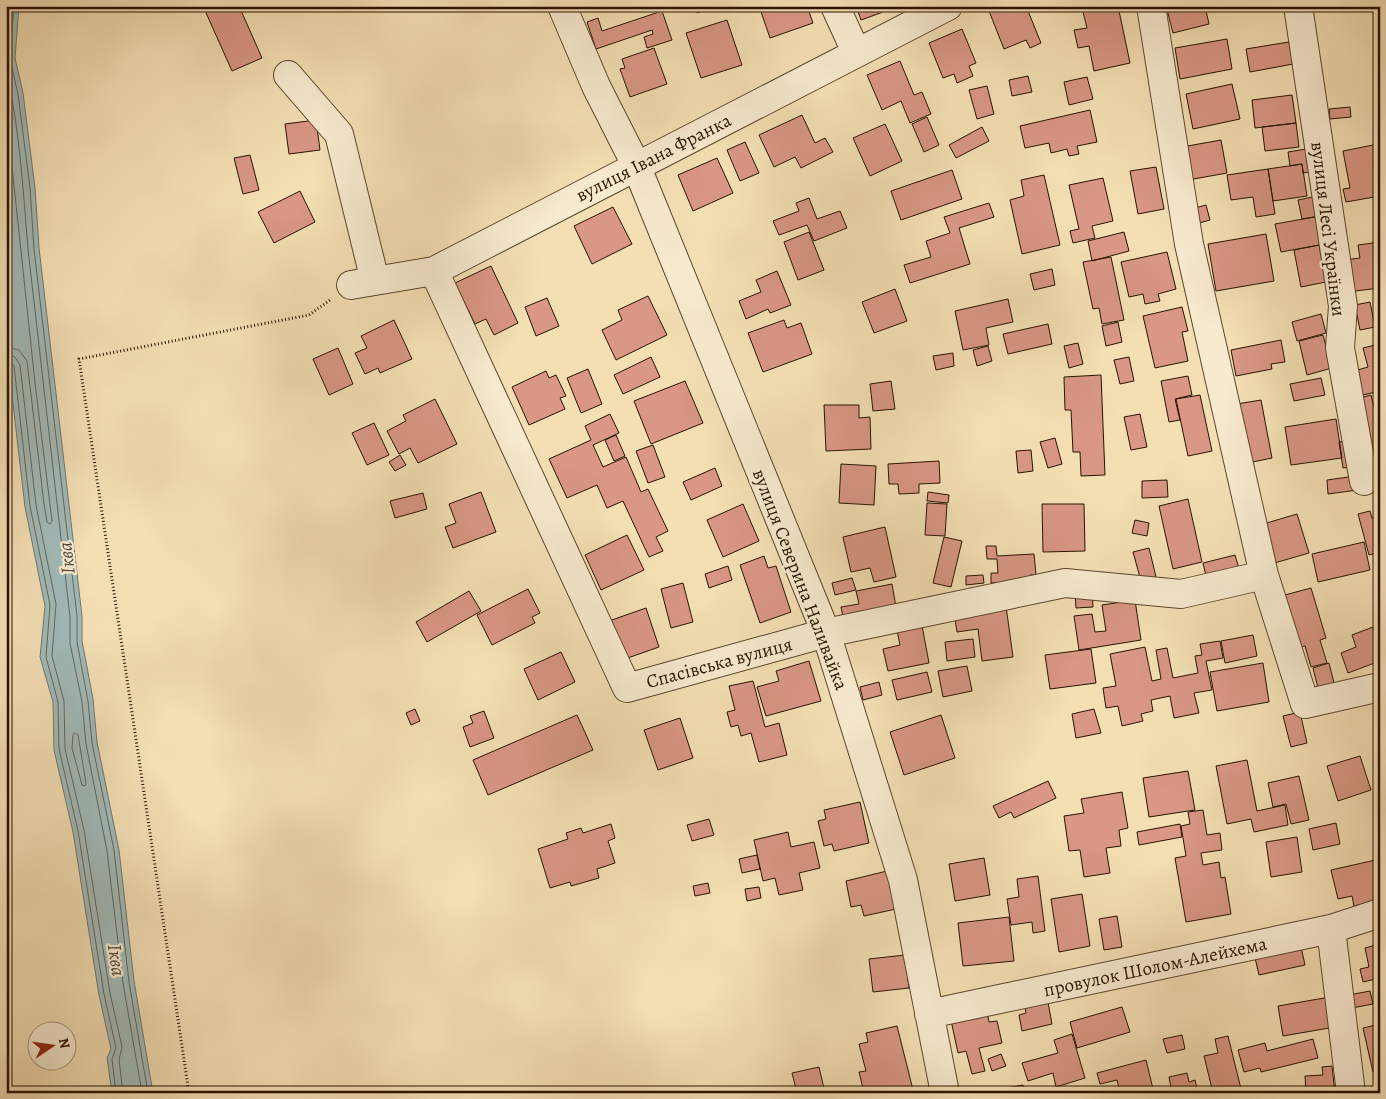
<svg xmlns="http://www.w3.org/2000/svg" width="1386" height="1099" viewBox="0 0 1386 1099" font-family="Alegreya,serif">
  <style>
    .water { fill: #a1bab9; stroke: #71776f }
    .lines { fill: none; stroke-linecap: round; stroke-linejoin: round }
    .shore { stroke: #64665c; stroke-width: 1 }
    .building { fill: #d99784; stroke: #281300 }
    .minor-casing { stroke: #5b462d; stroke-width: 30 }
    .path { stroke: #281300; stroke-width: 3; stroke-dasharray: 1 2.5; stroke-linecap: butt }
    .minor { stroke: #f8eacf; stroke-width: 28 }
    .labels { text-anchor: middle; stroke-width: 4.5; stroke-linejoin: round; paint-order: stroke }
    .street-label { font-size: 19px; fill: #281300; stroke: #f8eacf }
    .water-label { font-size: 20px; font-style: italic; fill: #524d41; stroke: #f8eacf }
  </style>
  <rect width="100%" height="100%" fill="#f4dfb5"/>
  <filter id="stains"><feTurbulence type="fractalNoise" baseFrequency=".004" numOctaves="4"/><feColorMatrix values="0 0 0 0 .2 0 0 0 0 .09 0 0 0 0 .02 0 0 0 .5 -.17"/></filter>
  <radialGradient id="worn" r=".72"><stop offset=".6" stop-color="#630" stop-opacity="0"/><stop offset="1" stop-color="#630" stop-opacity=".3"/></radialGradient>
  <path class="water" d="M6,6H19L15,58L23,93L35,188L39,248L82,616V641L93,699L97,742L119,850L134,981L153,1093H112L107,1058L111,1049L99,995L73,832L54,750L53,702L40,657L45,606L25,507L7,352Z"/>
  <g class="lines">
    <path class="shore" d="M14,6L10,59L18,94L30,188L34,249L77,616V642L88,701L92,743L114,850L129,982L148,1093
      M6,70C20,129 23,190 28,249L70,617V643L82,702L86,744L107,851L123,983L142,1093
      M6,110L35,383L52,521L50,524L47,522L44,504L27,361L19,350L6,347
      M6,354L15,357L20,365L36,505L56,604L52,656L64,701L65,749L84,830L110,993L122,1047L119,1060L123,1093
      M6,361L11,362L14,366L30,506L50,605L46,657L58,702L59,749L78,831L104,994L116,1048L112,1059L116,1093
      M75,733L78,735L86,783L85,786L82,785L72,748L73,735Z"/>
  </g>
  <path class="building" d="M203,6H239L262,58L232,71Z
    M695,6H717L697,13Z
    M759,6H807L813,23L770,38Z
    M856,6H881L883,12L861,20Z
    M987,6H1026L1041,43L1030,48L1026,40L1004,49Z
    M1092,6H1118L1130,63L1094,71L1089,46L1078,48L1074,30L1087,28L1082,8Z
    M1166,6H1205L1209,24L1173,33Z
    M662,11L672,40L647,48L644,37L653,34L652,30L596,49L587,22L598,18L602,31Z
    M727,20L742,65L701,78L686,33Z
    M962,29L976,63L969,66L973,76L957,83L954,74L943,78L929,43Z
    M1227,39L1232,69L1180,79L1175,48Z
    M1289,42L1293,64L1250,72L1246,49Z
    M654,48L667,84L630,97L620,69L625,68L622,59Z
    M900,61L914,95L922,92L931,114L910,123L901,101L882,110L867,75Z
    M1028,76L1032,92L1012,96L1009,80Z
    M1087,77L1093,99L1069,105L1064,82Z
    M1232,84L1240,119L1193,129L1186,94Z
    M987,86L994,114L977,119L969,90Z
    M1292,95L1296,123L1255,128L1252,100Z
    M1350,107L1351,117L1330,119L1329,109Z
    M1090,110L1097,142L1077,146L1079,154L1069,156L1067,149L1051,153L1049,143L1025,148L1020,126Z
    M802,115L815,143L825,138L833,152L801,168L795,157L774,167L759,135Z
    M927,117L939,145L924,152L912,124Z
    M316,120L320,150L289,154L285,124Z
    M1296,123L1299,147L1265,151L1262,127Z
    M885,124L902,161L870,176L853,138Z
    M982,127L989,141L956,158L949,145Z
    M1221,140L1227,173L1188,180L1182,147Z
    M745,142L759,173L740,181L727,150Z
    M1378,144L1380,196L1346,202L1343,189L1350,188L1343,151Z
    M1312,148L1316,171L1303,173L1302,164L1290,166L1288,152Z
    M250,155L259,190L243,194L234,158Z
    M717,158L733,193L693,211L678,175Z
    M1302,164L1307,196L1273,201L1268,169Z
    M1156,167L1164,209L1138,214L1130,171Z
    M1268,169L1275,214L1256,217L1253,197L1231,200L1227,175Z
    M952,170L962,199L901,220L891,191Z
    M1044,175L1060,245L1022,254L1010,200L1024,196L1021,180Z
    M1103,178L1113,221L1092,226L1095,238L1073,243L1070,231L1079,229L1069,185Z
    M300,191L315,222L274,243L258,212Z
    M1317,196L1320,216L1302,219L1298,200Z
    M809,198L817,219L840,211L847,228L814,241L807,225L779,235L773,221L799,211L796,203Z
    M989,203L994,217L959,228L970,264L910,283L904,265L931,257L926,241L950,233L944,217Z
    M1206,205L1210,220L1192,225L1188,210Z
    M613,207L632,244L592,264L574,226Z
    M1320,216L1325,244L1281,252L1275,224Z
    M809,232L824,270L798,280L784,242Z
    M1124,232L1129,251L1092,261L1088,241Z
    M1266,234L1274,281L1216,291L1208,244Z
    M1380,242V288L1347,292L1344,260L1360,258L1358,245Z
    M1319,245L1326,282L1301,287L1294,250Z
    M1167,252L1176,289L1158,294L1160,301L1145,304L1143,294L1129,297L1121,262Z
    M1111,257L1124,320L1102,324L1099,308L1093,309L1083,262Z
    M491,266L518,323L494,335L486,319L475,324L455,283Z
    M1052,269L1055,285L1034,290L1030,274Z
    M777,271L791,305L770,313L768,309L746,319L739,301L761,292L756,280Z
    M895,289L907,321L874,333L862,302Z
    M648,296L667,335L616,360L602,330L622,320L618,310Z
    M547,298L559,326L536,336L525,307Z
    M1008,299L1013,322L986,328L989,345L963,350L955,311Z
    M1370,302L1375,327L1360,330L1355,305Z
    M1182,307L1188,331L1182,332L1188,361L1155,368L1143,316Z
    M1321,314L1326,333L1297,341L1292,322Z
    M394,320L412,359L380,373L378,368L365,374L355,353L367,348L361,336Z
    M784,320L787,328L801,323L812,354L763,372L748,333Z
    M1118,322L1122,342L1106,346L1102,326Z
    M1048,324L1052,344L1008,354L1003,334Z
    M1323,335L1332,368L1307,375L1299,341Z
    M1281,340L1285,362L1271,364L1272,369L1236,376L1231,350Z
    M1078,343L1083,364L1069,368L1064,346Z
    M1379,344L1380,391L1359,396L1354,371L1368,367L1363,348Z
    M988,346L992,361L977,366L973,350Z
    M338,348L353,384L329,395L313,359Z
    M953,353L954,366L936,370L933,356Z
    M651,357L660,377L623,394L614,375Z
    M1129,357L1134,381L1120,384L1114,360Z
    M588,369L602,404L581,413L567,378Z
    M546,371L549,378L556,375L566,396L560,398L565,409L529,425L512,387Z
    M1101,375L1105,475L1081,476L1080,452H1073L1071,410H1065L1064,377Z
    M1188,376L1192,395L1175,399L1180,420L1169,422L1161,381Z
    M1321,378L1325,395L1294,401L1290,384Z
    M685,381L703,423L651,444L634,401Z
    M891,381L895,409L873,411L870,384Z
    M1200,395L1212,451L1188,456L1176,399Z
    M1371,395L1380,432V449L1365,452L1352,400Z
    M435,399L457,444L418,463L410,448L399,454L387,431L406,421L403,415Z
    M1261,400L1272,458L1243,464L1231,405Z
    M824,405H859V418L870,417L871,449L826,451Z
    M610,414L619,433L593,445L603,467L626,457L641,492L648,489L668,531L656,537L663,551L649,557L623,501L607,508L597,485L567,498L549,459L591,440L585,426Z
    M1140,414L1147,447L1131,450L1124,417Z
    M1336,419L1342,458L1291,465L1285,427Z
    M374,423L389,455L367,465L352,433Z
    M616,435L625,456L614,461L605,440Z
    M1055,438L1062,464L1048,468L1040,442Z
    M1353,440L1357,466L1343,468L1339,442Z
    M653,445L665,477L648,483L636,451Z
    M1031,450L1033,471L1018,473L1016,451Z
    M400,455L406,465L395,471L389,462Z
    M939,461L940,483L919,484V493L899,494L898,484H889L888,464Z
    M841,464L876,466L874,505L839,503Z
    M715,468L722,486L691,500L683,482Z
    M1356,476L1358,490L1328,494L1327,480Z
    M1167,480L1168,497L1142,498V481Z
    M481,492L496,532L453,548L445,527L456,523L449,504Z
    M928,492L949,495L948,503L927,501Z
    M423,493L427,509L395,518L390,501Z
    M1188,499L1202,562L1173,569L1159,506Z
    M927,503L947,504L945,536L925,535Z
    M743,504L759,541L723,557L707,520Z
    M1042,504H1084L1085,551L1043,552Z
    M1370,511L1372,518L1380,516V552L1369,555L1358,514Z
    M1297,514L1309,553L1271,564L1260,525Z
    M1135,520L1149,523L1147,536L1132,533Z
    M885,527L896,577L874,582L870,568L851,572L843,537Z
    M627,535L644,570L601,590L585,555Z
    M944,537L962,541L951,587L933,583Z
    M1364,542L1370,570L1318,582L1312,554Z
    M986,546H996L997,556L1034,554L1036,575H1030V581L991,583V573H998L997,559H987Z
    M1149,548L1156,577L1141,581L1133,552Z
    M1235,555L1240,572L1207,580L1203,563Z
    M764,556L768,568L776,566L791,612L760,623L740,565Z
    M728,566L732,580L709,588L705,574Z
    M983,575L984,583L966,585V576Z
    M852,578L856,590L835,595L832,583Z
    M683,583L693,622L671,628L661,589Z
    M892,584L896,607L843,617L841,607L859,604L856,591Z
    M1311,588L1326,638L1320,640L1327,663L1311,667L1305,646L1297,648L1281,596Z
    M528,589L540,613L532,617L535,623L492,645L477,615Z
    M469,591L481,611L427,642L416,622Z
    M1092,591L1093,607L1076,608L1075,592Z
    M1135,600L1141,640L1079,650L1074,616L1092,614L1095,632L1106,631L1102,605Z
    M1006,606L1013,657L982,661L978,629L957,632L954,613Z
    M646,608L659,647L622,660L609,621Z
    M921,620L929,663L888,671L883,649L900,645L896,625Z
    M1373,627L1377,639L1380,638V661L1348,673L1341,653L1356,647L1352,635Z
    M1253,635L1257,656L1225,663L1221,641Z
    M973,639L975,657L947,661L945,642Z
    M1220,641L1223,658L1206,661L1212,690L1194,693L1199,713L1174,718L1170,696L1151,700L1153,711L1141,714L1143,721L1122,726L1118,706L1106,708L1103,688L1116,686L1110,654L1145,647L1152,681L1161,679L1156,650L1167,648L1173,678L1198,673L1195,656L1202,655L1200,644Z
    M1091,649L1096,683L1050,689L1045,655Z
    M561,652L575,682L538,700L524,669Z
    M809,661L821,701L766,716L757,687L779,681L776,671Z
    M1263,663L1269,702L1217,711L1210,672Z
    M1329,663L1335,687L1319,692L1313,668Z
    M967,666L972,691L943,697L938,671Z
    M927,672L932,692L897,700L892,680Z
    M753,681L765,727L779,723L787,755L759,762L751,733L741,736L738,725L731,727L727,712L735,710L729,686Z
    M879,682L882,695L863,700L860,687Z
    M415,709L420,721L411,725L406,713Z
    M1094,709L1101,733L1076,738L1072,714Z
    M484,711L494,738L470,747L463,727L473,723L470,716Z
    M1300,712L1307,743L1291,747L1283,716Z
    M577,715L593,750L488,795L473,760Z
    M941,715L955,758L904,775L890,732Z
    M680,718L693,758L658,770L644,730Z
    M1360,756L1371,790L1338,801L1327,766Z
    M1247,760L1257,811L1285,805L1288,825L1254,832L1251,819L1227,824L1216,766Z
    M1188,771L1195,810L1149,817L1143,778Z
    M1299,776L1309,820L1291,824L1286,804L1273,807L1268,783Z
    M1048,781L1056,798L1014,818L1011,812L999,818L993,806Z
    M1122,792L1128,828L1119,830L1121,846L1106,848L1110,873L1084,877L1080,850L1069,851L1064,816L1084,813L1081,799Z
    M860,802L869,843L834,851L832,844L824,846L818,821L826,819L824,810Z
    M1203,810L1207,835L1220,833L1222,850L1201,853L1203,865L1219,862L1221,878L1225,877L1231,914L1186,922L1175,858L1186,856L1181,826L1190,824L1188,812Z
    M709,819L714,835L692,841L687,825Z
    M1336,823L1340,844L1313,850L1309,829Z
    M611,824L615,838L608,841L615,863L597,869L599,878L571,886L570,882L550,888L538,849L568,839L566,833L581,828L583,833Z
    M1180,824L1182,837L1139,845L1137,832Z
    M788,832L791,847L814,842L820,868L799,873L803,890L779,895L775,878L763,881L754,840Z
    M1297,837L1302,872L1271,877L1266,842Z
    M757,855L760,869L742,873L739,859Z
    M984,858L990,895L955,901L949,864Z
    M1380,859V890L1374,892L1376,901L1354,906L1352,896L1338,899L1331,870Z
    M887,871L896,909L864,916L861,905L851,907L846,881Z
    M1038,876L1045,931L1033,933L1032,922L1011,925L1007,899L1019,897L1017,879Z
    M708,883L710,893L695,896L693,886Z
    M759,887L761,898L747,901L745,889Z
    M1082,894L1090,946L1059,952L1051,899Z
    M1117,916L1122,947L1104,950L1099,919Z
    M1009,917L1014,961L963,966L958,923Z
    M1299,938L1305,965L1259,975L1253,949Z
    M1380,944V978L1363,982L1360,969L1369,967L1365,948Z
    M905,955L909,988L873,992L869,959Z
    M1370,991L1373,1004L1352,1008L1349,995Z
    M1047,997L1052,1024L1022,1031L1019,1015L1026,1013L1024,1002Z
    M1330,997L1335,1027L1283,1036L1278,1006Z
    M985,1002L989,1022L997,1021L1002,1043L979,1048L985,1071L972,1074L966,1051L958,1053L949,1011Z
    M1122,1007L1130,1032L1077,1048L1070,1022Z
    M1380,1024V1070L1373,1072L1363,1028Z
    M897,1026L913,1090L901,1093H864L859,1072L866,1071L859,1044L868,1042L866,1033Z
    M1072,1034L1085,1078L1056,1087L1053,1073L1028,1081L1022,1063L1058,1053L1054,1040Z
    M1182,1035L1185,1049L1167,1053L1163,1039Z
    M1228,1036L1242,1093H1213L1204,1056L1218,1053L1215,1039Z
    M1313,1039L1318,1058L1261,1072L1260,1068L1244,1072L1238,1050L1265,1043L1267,1051Z
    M1001,1054L1006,1066L992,1071L988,1059Z
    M1146,1060L1154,1093H1120L1117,1080L1100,1084L1097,1073Z
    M1332,1066L1335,1093H1306L1305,1076L1323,1075L1322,1067Z
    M819,1067L825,1093H797L792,1073Z
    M1187,1073L1189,1082L1195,1080L1198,1093H1172L1169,1077Z
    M1023,1085L1025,1091L1039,1088L1040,1093H993L992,1091Z"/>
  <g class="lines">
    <g class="minor-casing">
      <path id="minor" d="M562,6L596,86L636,165L826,633L903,880L945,1093
        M835,6L856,52
        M1151,6L1189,244L1264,575L1305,704L1380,687
        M1298,6L1343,306L1340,348L1364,481
        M288,75L339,134L375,281
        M434,271L627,688L826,633L1065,583L1181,594L1264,575
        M351,285L434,271L948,6
        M1331,929L1351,1093
        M929,1014L1331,929L1380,913"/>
    </g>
    <path class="path" d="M189,1093L79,359L309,315L330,300"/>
    <use href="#minor" class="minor"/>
  </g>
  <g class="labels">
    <g class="street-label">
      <text transform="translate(653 157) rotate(-27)" y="7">вулиця Івана Франка</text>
      <text transform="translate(1329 229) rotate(83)" y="7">вулиця Лесі Українки</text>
      <text transform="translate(801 579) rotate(69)" y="7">вулиця Северина Наливайка</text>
      <text transform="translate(719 662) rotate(-15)" y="7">Спасівська вулиця</text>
      <text transform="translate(1155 966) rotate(-12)" y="7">провулок Шолом-Алейхема</text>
    </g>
    <g class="water-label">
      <text transform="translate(66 558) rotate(-96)" y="7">Іква</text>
      <text transform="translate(117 960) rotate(82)" y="7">Іква</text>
    </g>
  </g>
  <rect width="1386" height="1099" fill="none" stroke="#f4dfb5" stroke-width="25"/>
  <rect x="8" y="8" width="1371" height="1084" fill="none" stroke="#281300" stroke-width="2.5"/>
  <rect x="12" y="12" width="1361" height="1074" fill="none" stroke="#281300"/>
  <g transform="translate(52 1046) rotate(77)"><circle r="24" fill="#f8eacf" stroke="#a5947c"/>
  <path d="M0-4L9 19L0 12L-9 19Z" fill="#8f2418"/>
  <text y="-8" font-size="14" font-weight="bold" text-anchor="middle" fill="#281300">N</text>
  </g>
  <rect width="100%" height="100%" filter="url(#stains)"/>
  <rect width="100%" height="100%" fill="url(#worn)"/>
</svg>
